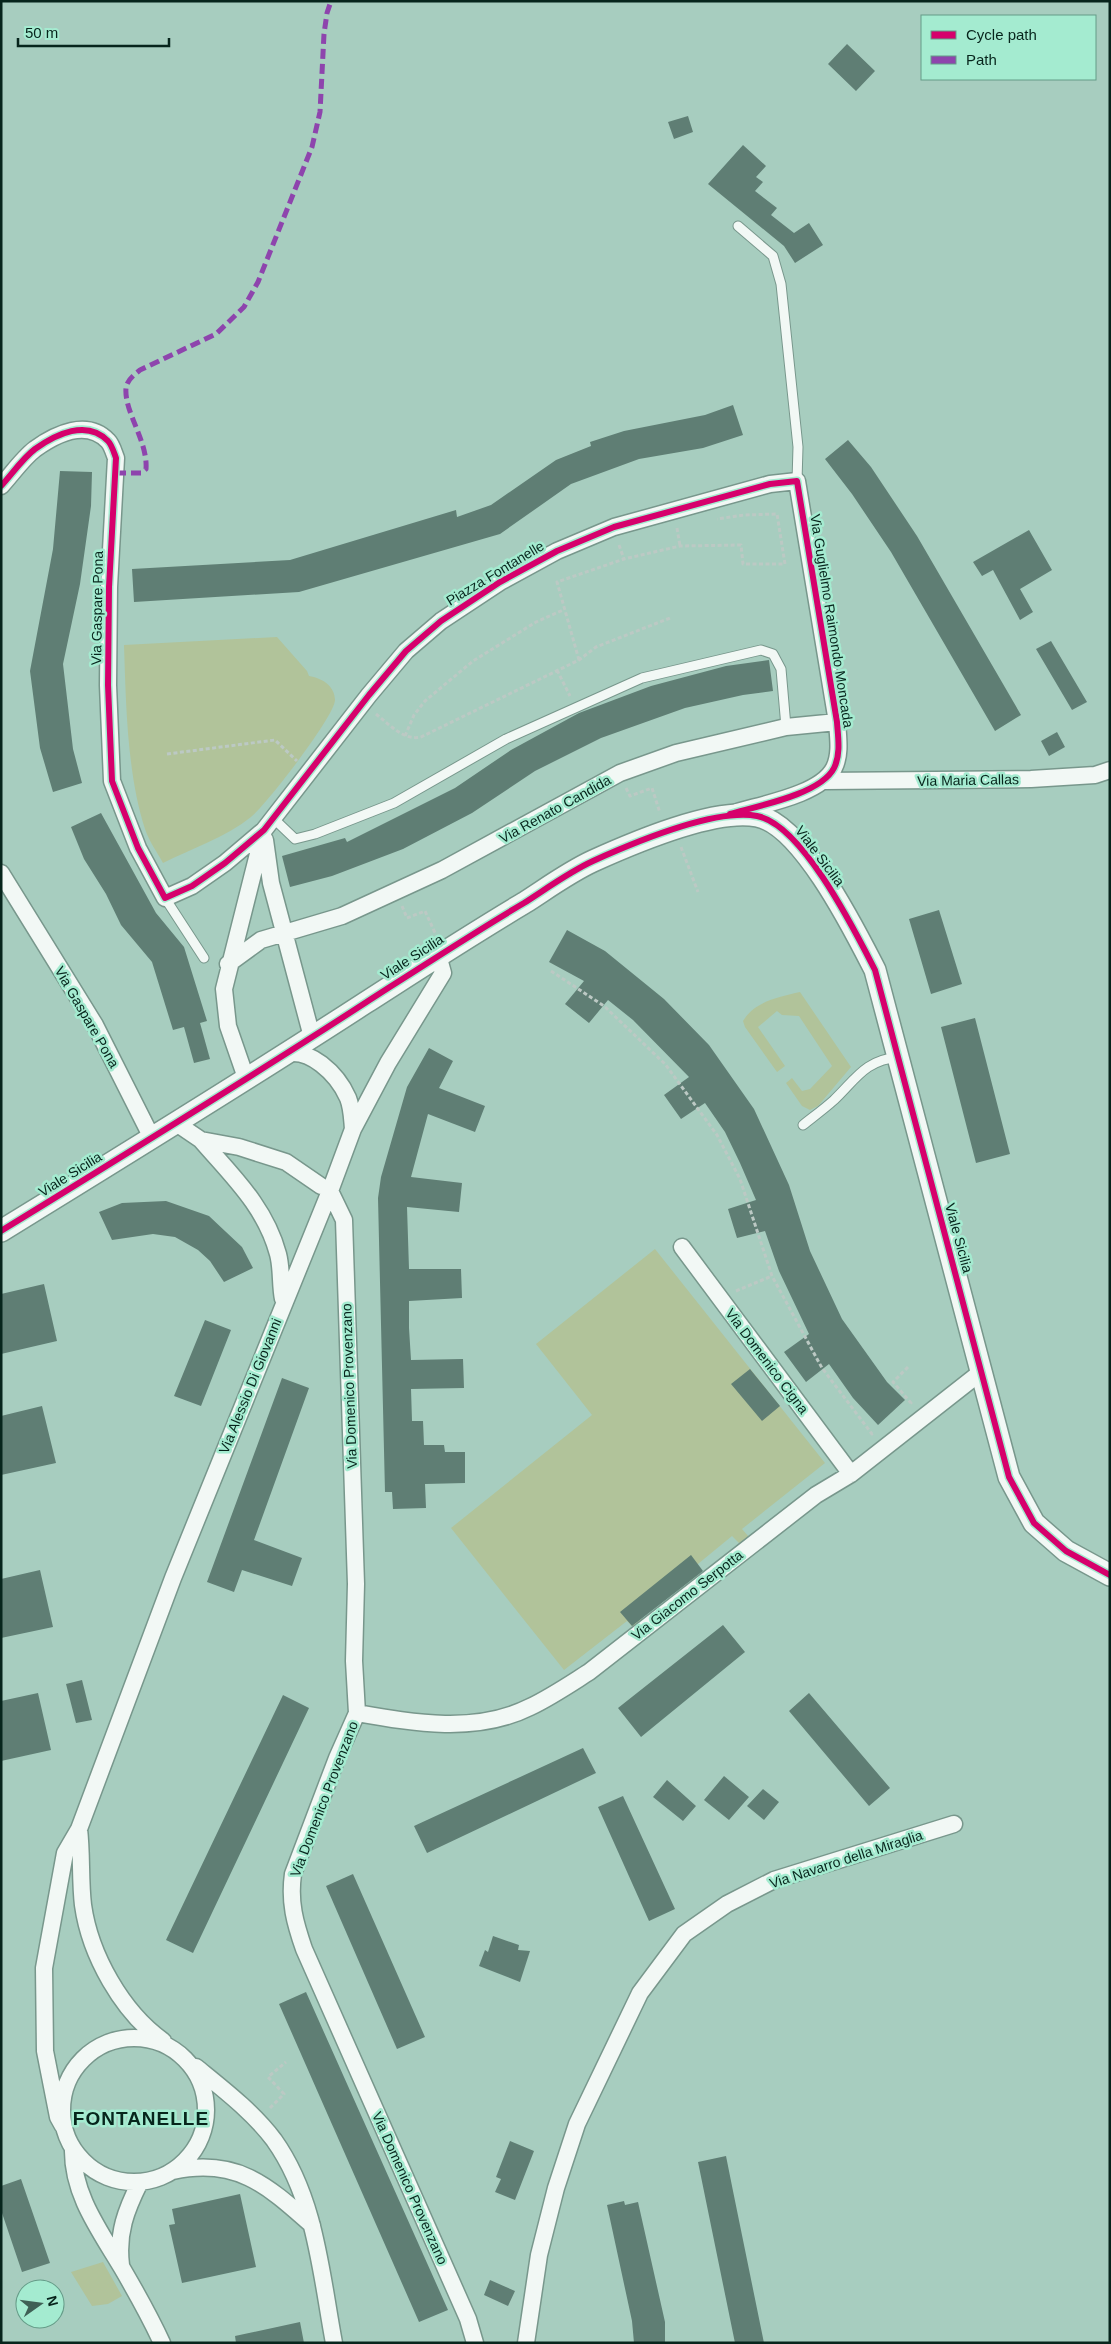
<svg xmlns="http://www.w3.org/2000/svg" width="1111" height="2344" viewBox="0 0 1111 2344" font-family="Arial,sans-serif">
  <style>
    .green { fill: #b1c39a }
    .building { fill: #5f7e74 }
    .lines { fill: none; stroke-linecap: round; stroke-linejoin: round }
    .service-casing { stroke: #78978c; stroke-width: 11 }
    .minor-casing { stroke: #78978c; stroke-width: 19 }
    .tertiary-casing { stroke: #78978c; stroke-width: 24 }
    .path { stroke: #bcc9c4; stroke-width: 3; stroke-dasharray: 4 2.5; stroke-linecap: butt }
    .service { stroke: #f2f8f5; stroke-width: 9 }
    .minor { stroke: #f2f8f5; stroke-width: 16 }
    .tertiary { stroke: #f2f8f5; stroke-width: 21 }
    .quiet { stroke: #8e44ad; stroke-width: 5; stroke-dasharray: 10 5; stroke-linecap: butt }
    .cycleway-casing { stroke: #a4ebd0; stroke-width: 9 }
    .cycleway { stroke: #d6006c; stroke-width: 6 }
    .labels { text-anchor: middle; stroke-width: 5; stroke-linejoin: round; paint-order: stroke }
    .street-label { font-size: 14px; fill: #07251c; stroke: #a4ebd0 }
    .district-label { font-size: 19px; font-weight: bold; letter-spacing: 1px; fill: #07251c; stroke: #a4ebd0 }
  </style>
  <rect width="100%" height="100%" fill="#a7cdbf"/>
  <path class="green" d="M277,637L307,671L309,676C322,678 335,686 335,700C335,716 266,805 251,817C226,837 191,849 163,863C157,852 149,841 145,829C127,773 126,704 124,645Z
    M800,992L851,1067L818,1106L810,1110L802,1106L786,1083L792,1078L802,1091L810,1089L832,1066L799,1016L782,1015L777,1011L758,1027L785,1066L777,1072L745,1027L743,1021C755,1001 779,997 800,992Z
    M655,1249L825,1463L742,1529L749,1537L740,1544L732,1536L637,1614L643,1621L634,1628L627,1621L564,1670L451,1528L592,1415L536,1344Z
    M103,2262L122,2296L108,2304L92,2306L71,2272Z"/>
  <path class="building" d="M847,44L875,71L856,91L828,64Z
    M688,116L693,132L674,139L668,122Z
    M743,145L766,166L756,177L763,182L755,191L777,208L771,215L794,233L809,223L823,245L795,263L784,246L708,184Z
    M733,405L743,435L703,448L639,459L571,484L500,534L299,592L134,602L132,569L290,560L456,510L457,517L491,505L556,460L591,446L590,442L624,431L705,415Z
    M848,440L871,467L917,536L1021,715L995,731L891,552L852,494L825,459Z
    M60,471L92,472L91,506L80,584L63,664L73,749L82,783L53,792L40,748L30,671L53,549Z
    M1029,530L1052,570L1020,589L1033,612L1020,620L993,570L982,576L973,562Z
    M1051,641L1087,702L1072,710L1036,649Z
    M769,660L773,691L743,695L685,708L601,738L535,771L472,813L403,849L332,876L290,887L282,856L345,838L347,842L455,788L511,750L579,713L651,686L726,666Z
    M1057,732L1065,747L1049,756L1041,741Z
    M101,813L156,913L184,947L207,1021L200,1023L210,1059L194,1063L184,1027L173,1030L152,962L121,925L106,894L84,859L71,827Z
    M939,910L962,984L931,994L909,919Z
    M567,930L605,951L664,999L709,1045L754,1109L789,1185L810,1251L842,1319L887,1382L905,1400L878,1425L853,1398L829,1364L806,1382L784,1352L809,1334L779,1271L765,1231L737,1238L728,1209L756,1200L740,1163L725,1132L705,1103L681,1119L664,1095L689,1077L633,1020L608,1000L589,1023L565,1004L584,981L549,962Z
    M975,1018L1010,1154L976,1163L941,1027Z
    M429,1048L453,1061L439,1088L485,1106L475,1132L428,1114L411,1177L462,1183L459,1212L407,1207L409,1269H461L462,1298L409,1301V1328L411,1360L463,1359L464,1388L411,1389L412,1421H423L424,1445H444L445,1452H465V1483L425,1484L426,1508L393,1509L392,1492H385L378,1198L381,1177L407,1087Z
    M166,1201L209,1216L242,1247L253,1268L224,1282L210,1261L198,1250L175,1237L153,1234L112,1240L99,1212L122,1203Z
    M44,1284L57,1341L1,1354V1294Z
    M205,1320L231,1330L201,1406L174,1396Z
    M750,1369L780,1406L762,1421L731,1384Z
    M282,1378L309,1388L254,1540L302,1558L292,1586L242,1570L234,1592L207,1582Z
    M42,1406L56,1463L1,1475V1416Z
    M691,1555L703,1571L632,1626L620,1612Z
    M40,1570L53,1627L1,1638V1579Z
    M723,1625L745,1652L641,1737L618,1708Z
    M82,1680L92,1720L76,1723L66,1684Z
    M38,1693L51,1750L1,1761V1701Z
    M809,1693L890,1788L869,1806L789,1711Z
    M283,1695L309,1708L193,1953L166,1940Z
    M583,1748L596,1773L427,1853L414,1826Z
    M724,1776L749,1797L729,1820L704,1800Z
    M667,1780L696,1806L683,1821L653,1797Z
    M763,1789L779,1802L764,1820L747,1806Z
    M623,1796L675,1909L649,1921L598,1807Z
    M353,1874L425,2037L397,2049L326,1886Z
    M493,1936L519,1945L518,1950L530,1951L520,1982L479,1966L485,1950L488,1952Z
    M306,1992L448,2310L419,2322L279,2004Z
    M510,2141L534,2151L515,2200L495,2192L501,2179L496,2177Z
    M726,2156L733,2191L764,2343H735L698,2162Z
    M21,2179L50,2263L22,2272L1,2210V2186Z
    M240,2194L256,2267L182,2283L169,2225L175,2224L172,2209Z
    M624,2201L625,2205L638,2202L665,2322V2343H634L632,2321L607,2205Z
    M490,2280L515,2291L508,2306L484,2295Z
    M300,2322L304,2343H236L235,2336Z"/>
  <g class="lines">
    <g class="service-casing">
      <path id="service" d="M738,226L773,256L781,284L798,447L797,481
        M273,818L295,839L315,834L394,803L506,739L642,678L761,650L773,654L781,669L786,727
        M165,898L204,958
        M803,1125C813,1117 824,1109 834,1100C856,1079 865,1060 899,1057"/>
    </g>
    <g class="minor-casing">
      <path id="minor" d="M1,486C12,474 23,458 35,449C56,434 87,419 108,441C112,445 114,453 116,458L109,587L108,685L112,781L138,848L165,898L192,886L225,863L264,830L369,695L406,651L441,621L500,582L557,551L614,527L770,484L797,481L837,722C838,737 841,754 834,768C821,794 764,804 737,812
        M824,781L1031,779L1095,775L1110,770
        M265,840L271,883L312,1037
        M1,873L95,1025L152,1138
        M228,964L261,940L342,916L442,870L620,773L676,753L786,727L837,722
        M282,1055C309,1045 338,1075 348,1098C352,1108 352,1118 353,1129
        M246,1078L228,1026L224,989L264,830
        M176,1123L201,1140L239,1147L286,1162L321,1186
        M201,1140C232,1176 265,1206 278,1254C282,1269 280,1284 283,1299
        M330,1191L344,1220L356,1584L354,1661L357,1713L337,1758L293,1874C289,1902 295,1923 304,1949L468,2319L475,2343
        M682,1247L851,1474
        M357,1713C414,1723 476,1734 530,1707C551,1697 570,1684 589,1672L816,1495L851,1474L981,1372
        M79,1829C82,1854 80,1880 83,1905C90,1955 122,2012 163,2041
        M62 2110a72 72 0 1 1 144 0a72 72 0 1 1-144 0Z
        M196,2067C223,2089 253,2112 274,2140C316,2199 321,2274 334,2343
        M63,2126L58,2117L45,2051L44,1968L65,1853L79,1829L173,1578L330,1191L353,1129L388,1063L443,973L438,955
        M73,2149C72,2194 100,2231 122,2268C136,2292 150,2317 162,2343
        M173,2171C237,2157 268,2186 312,2225
        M121,2265C117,2233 126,2210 140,2182
        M526,2343L539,2255L556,2188L577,2124L640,1993L684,1934L727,1904L774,1880L954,1824"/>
    </g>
    <g class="tertiary-casing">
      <path id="tertiary" d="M1,1231C123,1156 245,1081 365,1003C418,969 470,935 524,903C546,889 569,872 593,861C633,843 714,808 757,816C802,824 855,931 875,970L1009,1477L1034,1523L1066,1551L1110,1575"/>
    </g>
    <path class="path" d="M677,528L680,546
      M619,545L624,559
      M579,660L557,582L624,559L680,546L741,545L743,564H785L777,514L744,515L717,519
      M557,670L570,696
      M376,714C390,725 404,741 421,737L579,660L596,647L670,618
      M405,736L414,715L425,701L473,661L536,622L563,610
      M167,754L275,740L297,761
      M626,788L630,796L652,788L660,813
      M681,847L698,892
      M402,906L407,918L425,911L436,935
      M551,971L604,1006L665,1064L717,1135L740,1179L772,1276L822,1368L872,1434L874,1433
      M736,1291L772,1276
      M908,1367L893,1382L911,1403L909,1404
      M270,2108L284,2094L268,2077L286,2062"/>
    <use href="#service" class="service"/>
    <use href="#minor" class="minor"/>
    <use href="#tertiary" class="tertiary"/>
    <path class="quiet" d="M116,473H141L146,469C148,441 124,412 126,388C127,380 134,375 140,370L216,334L244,307L258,282L312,147L320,112L324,34L327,13L331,1"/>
    <g class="cycleway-casing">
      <path id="cycleway" d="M1,486C12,474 23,458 35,449C56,434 87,419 108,441C112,445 114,453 116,458L109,587L108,685L112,781L138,848L165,898L192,886L225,863L264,830L369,695L406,651L441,621L500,582L557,551L614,527L770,484L797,481L837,722C838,737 841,754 834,768C821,794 758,806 730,814
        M1,1231C123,1156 245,1081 365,1003C418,969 470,935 524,903C546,889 569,872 593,861C633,843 714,808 757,816C802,824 855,931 875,970L1009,1477L1034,1523L1066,1551L1110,1575"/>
    </g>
    <use href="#cycleway" class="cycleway"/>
  </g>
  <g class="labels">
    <g class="street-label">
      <text transform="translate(495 573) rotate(-31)" y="5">Piazza Fontanelle</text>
      <text transform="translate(97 608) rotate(-89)" y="5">Via Gaspare Pona</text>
      <text transform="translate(832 621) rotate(81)" y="5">Via Guglielmo Raimondo Moncada</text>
      <text transform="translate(968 780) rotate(-1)" y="5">Via Maria Callas</text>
      <text transform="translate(555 809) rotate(-29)" y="5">Via Renato Candida</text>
      <text transform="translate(820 856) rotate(53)" y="5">Viale Sicilia</text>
      <text transform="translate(412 957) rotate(-33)" y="5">Viale Sicilia</text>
      <text transform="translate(87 1017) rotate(60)" y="5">Via Gaspare Pona</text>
      <text transform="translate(70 1174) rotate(-32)" y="5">Viale Sicilia</text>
      <text transform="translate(959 1238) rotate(75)" y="5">Viale Sicilia</text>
      <text transform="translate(767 1361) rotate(53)" y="5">Via Domenico Cigna</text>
      <text transform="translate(250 1386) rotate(-68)" y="5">Via Alessio Di Giovanni</text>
      <text transform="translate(349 1386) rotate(-92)" y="5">Via Domenico Provenzano</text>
      <text transform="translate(687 1595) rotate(-38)" y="5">Via Giacomo Serpotta</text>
      <text transform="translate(324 1799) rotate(-69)" y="5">Via Domenico Provenzano</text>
      <text transform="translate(846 1859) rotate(-18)" y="5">Via Navarro della Miraglia</text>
      <text transform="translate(410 2188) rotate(66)" y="5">Via Domenico Provenzano</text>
    </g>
    <g class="district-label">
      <text x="141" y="2125">FONTANELLE</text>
    </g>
  </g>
  <rect width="1111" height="2344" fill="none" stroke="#07251c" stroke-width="5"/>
  <rect x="921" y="15" width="175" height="65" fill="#a4ebd0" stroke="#659c88"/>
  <rect x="931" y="31" width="25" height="8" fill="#d6006c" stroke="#659c88"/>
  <text x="966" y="40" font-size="15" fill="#07251c">Cycle path</text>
  <rect x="931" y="56" width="25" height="8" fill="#8e44ad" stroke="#659c88"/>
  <text x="966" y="65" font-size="15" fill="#07251c">Path</text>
  <g transform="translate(40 2304) rotate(76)"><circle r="24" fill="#a4ebd0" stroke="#659c88"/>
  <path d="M0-4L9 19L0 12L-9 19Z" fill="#3f6055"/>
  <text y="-8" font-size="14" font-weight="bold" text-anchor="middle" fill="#07251c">N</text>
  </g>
  <path d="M18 38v8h151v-8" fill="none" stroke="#07251c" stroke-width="2.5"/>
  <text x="25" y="38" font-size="15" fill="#07251c" stroke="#a4ebd0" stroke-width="4" paint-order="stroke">50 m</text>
</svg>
